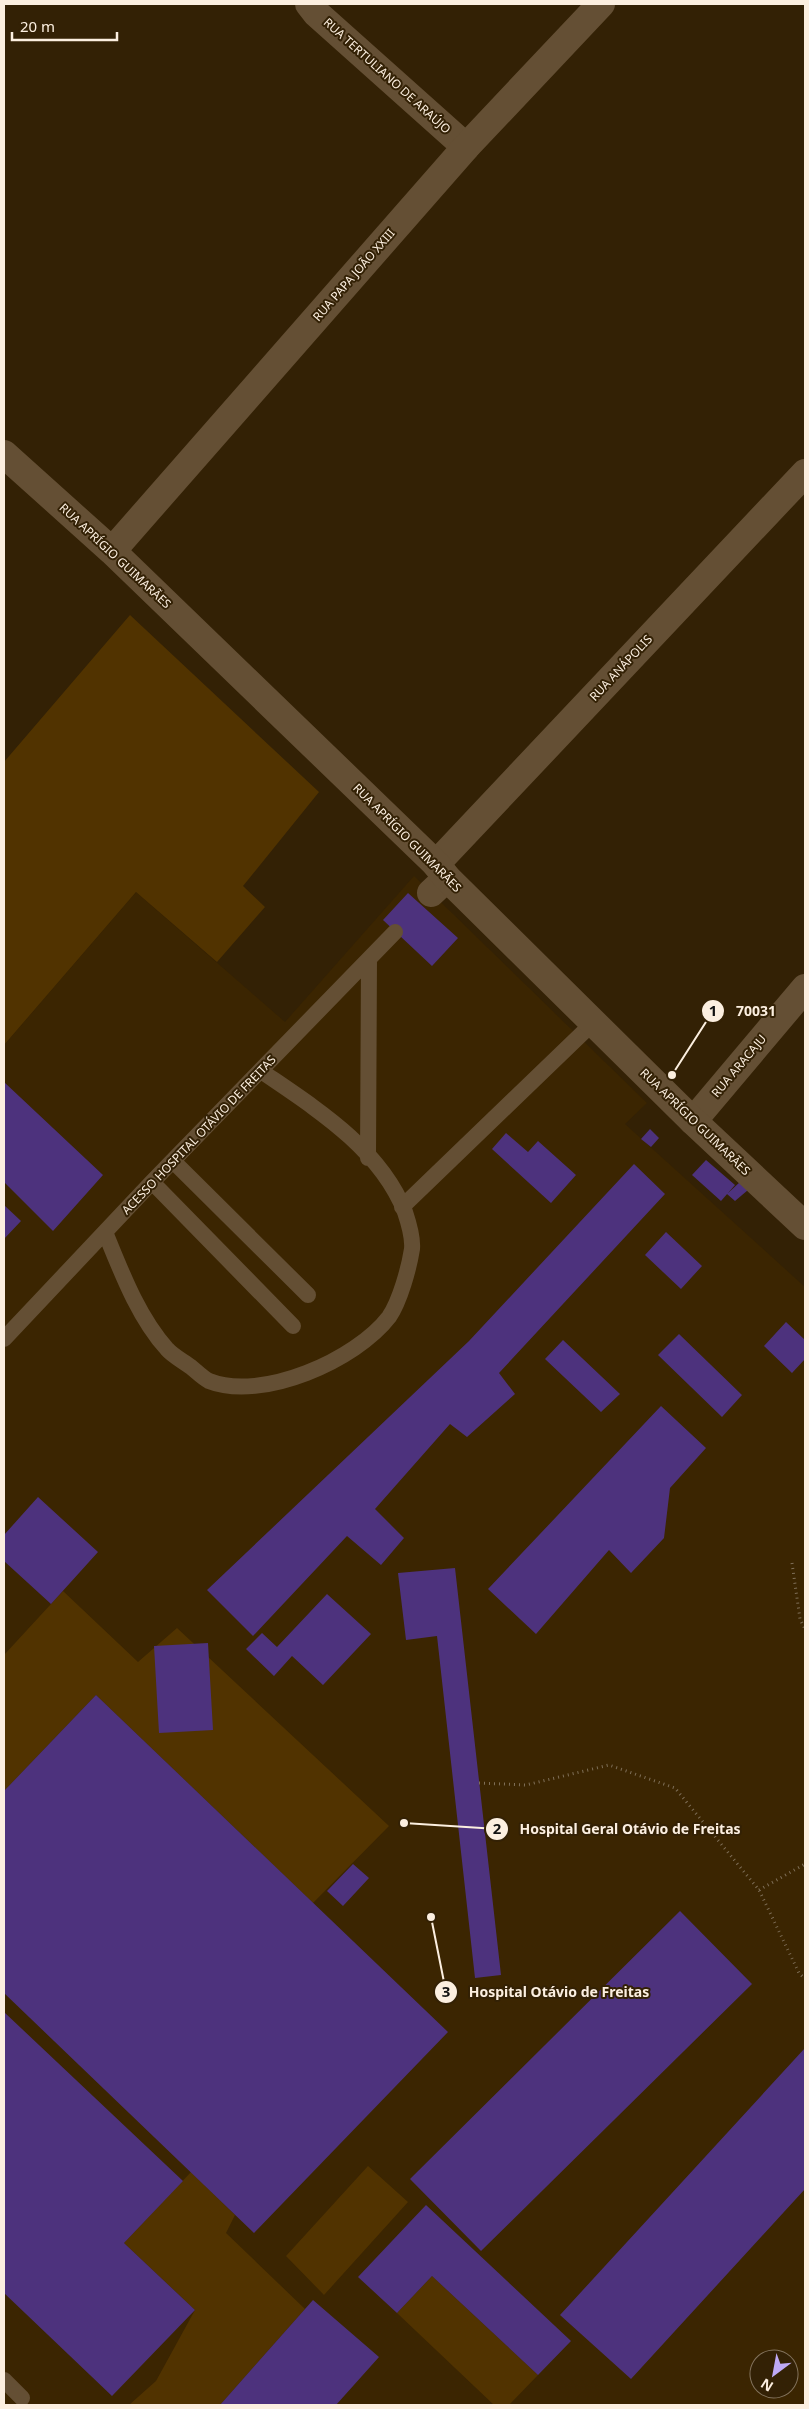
<svg xmlns="http://www.w3.org/2000/svg" width="809" height="2409" viewBox="0 0 809 2409" font-family="'Noto Sans',sans-serif">
  <style>
    .built { fill: #3b2501; fill-rule: evenodd }
    .green { fill: #513300 }
    .building { fill: #4d327d }
    .lines { fill: none; stroke-linecap: round; stroke-linejoin: round }
    .path { stroke: #7f6f58; stroke-width: 3; stroke-dasharray: 1 4; stroke-linecap: butt }
    .service { stroke: #644f34; stroke-width: 16 }
    .minor { stroke: #644f34; stroke-width: 28 }
    .tertiary { stroke: #644f34; stroke-width: 28 }
    .labels { text-anchor: middle; stroke-width: 4; stroke-linejoin: round; paint-order: stroke }
    .street-label { font-size: 12px; fill: #fcefe0; stroke: #332105 }
    .leader { fill: none; stroke: #fcefe0; stroke-width: 2 }
    .callout-dot { fill: #fcefe0; stroke: #332105; stroke-width: 2 }
    .mark-label { font-size: 15px; text-anchor: middle; font-weight: bold; fill: #111 }
    .callout-label { font-size: 14px; text-anchor: middle; font-weight: bold; fill: #fcefe0; stroke: #332105; stroke-width: 4; stroke-linejoin: round; paint-order: stroke }
  </style>
  <rect width="100%" height="100%" fill="#332105"/>
  <path class="built" d="M414,876L647,1103L625,1124L805,1287V2405H4V1045L136,892L285,1022ZM759,2359H789V2389H759Z"/>
  <path class="green" d="M130,615L319,792L243,886L265,907L217,962L136,892L4,1045V762Z
    M63,1591L138,1662L177,1628L389,1826L313,1903L96,1695L4,1791V1655Z
    M368,2166L408,2202L324,2295L286,2256Z
    M191,2172L235,2215L226,2233L305,2309L220,2405H129L156,2381L195,2310L124,2243Z
    M432,2276L538,2375L509,2405H494L397,2313Z"/>
  <path class="building" d="M408,893L458,938L432,966L383,920Z
    M4,1082L103,1175L53,1231L4,1182Z
    M650,1129L659,1138L651,1147L641,1139Z
    M506,1133L528,1152L538,1141L576,1175L551,1203L492,1149Z
    M706,1160L735,1185L721,1201L692,1175Z
    M634,1164L665,1194L499,1373L515,1394L467,1437L450,1424L375,1509L404,1538L381,1565L347,1536L253,1636L207,1590L469,1341Z
    M740,1182L748,1190L735,1201L727,1194Z
    M4,1205L21,1221L4,1239Z
    M666,1232L702,1266L681,1289L645,1255Z
    M786,1322L805,1340V1359L792,1373L764,1346Z
    M679,1334L742,1395L722,1417L658,1355Z
    M563,1340L620,1394L601,1412L545,1359Z
    M661,1406L706,1448L670,1488L664,1538L631,1573L609,1550L536,1634L488,1589Z
    M38,1497L98,1552L51,1604L4,1561V1535Z
    M455,1568L501,1975L475,1978L437,1636L406,1640L398,1573Z
    M327,1594L371,1634L323,1685L292,1656L274,1676L246,1649L262,1633L277,1647Z
    M208,1643L213,1730L159,1733L154,1646Z
    M96,1695L448,2032L254,2233L4,1993V1791Z
    M353,1864L369,1878L343,1906L327,1891Z
    M680,1911L752,1984L481,2251L410,2179Z
    M4,2012L183,2181L124,2243L195,2310L112,2396L4,2293Z
    M805,2048V2189L631,2379L560,2315Z
    M426,2205L571,2341L538,2375L432,2276L397,2313L358,2277Z
    M313,2300L379,2357L336,2405H220Z"/>
  <g class="lines">
    <path class="path" d="M792,1563L800,1619L805,1629
      M479,1783L526,1785L609,1765L675,1788L759,1890L799,1973L805,1979
      M759,1890L805,1864"/>
    <path class="service" d="M368,1158L369,959
      M173,1161L308,1295
      M152,1182L293,1326
      M402,1207L594,1022
      M105,1232C121,1271 138,1317 167,1349C173,1356 183,1361 191,1367C196,1371 203,1378 209,1381C262,1402 356,1360 389,1317C400,1301 409,1268 412,1249C413,1239 408,1221 405,1212C380,1148 315,1108 261,1071
      M4,1339L152,1182L395,932
      M4,2380L22,2398"/>
    <path class="minor" d="M309,4L316,13L466,147
      M436,864L805,473
      M431,893L447,878
      M693,1121L805,988"/>
    <path class="tertiary" d="M4,454L112,551L436,864L447,878L693,1121L805,1226
      M112,551L466,147L601,4"/>
  </g>
  <g class="labels">
    <g class="street-label">
      <text transform="translate(387 76) rotate(42)" y="4">RUA TERTULIANO DE ARAÚJO</text>
      <text transform="translate(354 275) rotate(-49)" y="4">RUA PAPA JOÃO XXIII</text>
      <text transform="translate(115 556) rotate(43)" y="4">RUA APRÍGIO GUIMARÃES</text>
      <text transform="translate(621 668) rotate(-47)" y="4">RUA ANÁPOLIS</text>
      <text transform="translate(407 838) rotate(45)" y="4">RUA APRÍGIO GUIMARÃES</text>
      <text transform="translate(739 1066) rotate(-50)" y="4">RUA ARACAJU</text>
      <text transform="translate(695 1122) rotate(44)" y="4">RUA APRÍGIO GUIMARÃES</text>
      <text transform="translate(199 1135) rotate(-46)" y="4">ACESSO HOSPITAL OTÁVIO DE FREITAS</text>
    </g>
  </g>
  <path class="leader" d="M672 1075L713 1011M404 1823L497 1829M431 1917L446 1992"/>
  <g class="callout-dot">
    <circle cx="672" cy="1075" r="5"/>
    <circle cx="404" cy="1823" r="5"/>
    <circle cx="431" cy="1917" r="5"/>
    <circle cx="713" cy="1011" r="12"/>
    <circle cx="497" cy="1829" r="12"/>
    <circle cx="446" cy="1992" r="12"/>
  </g>
  <g class="mark-label">
    <text x="713" y="1016">1</text>
    <text x="497" y="1834">2</text>
    <text x="446" y="1997">3</text>
  </g>
  <g class="callout-label">
    <text x="756" y="1016">70031</text>
    <text x="630" y="1834">Hospital Geral Otávio de Freitas</text>
    <text x="559" y="1997">Hospital Otávio de Freitas</text>
  </g>
  <rect width="809" height="2409" fill="none" stroke="#fcefe0" stroke-width="10"/>
  <g transform="translate(774 2374) rotate(212)"><circle r="24" fill="#332105" stroke="#83735d"/>
  <path d="M0-4L9 19L0 12L-9 19Z" fill="#bea9f5"/>
  <text y="-8" font-size="14" font-weight="bold" text-anchor="middle" fill="#fcefe0">N</text>
  </g>
  <path d="M12 32v8h105v-8" fill="none" stroke="#fcefe0" stroke-width="2.5"/>
  <text x="20" y="32" font-size="15" fill="#fcefe0" stroke="#332105" stroke-width="4" paint-order="stroke">20 m</text>
</svg>
